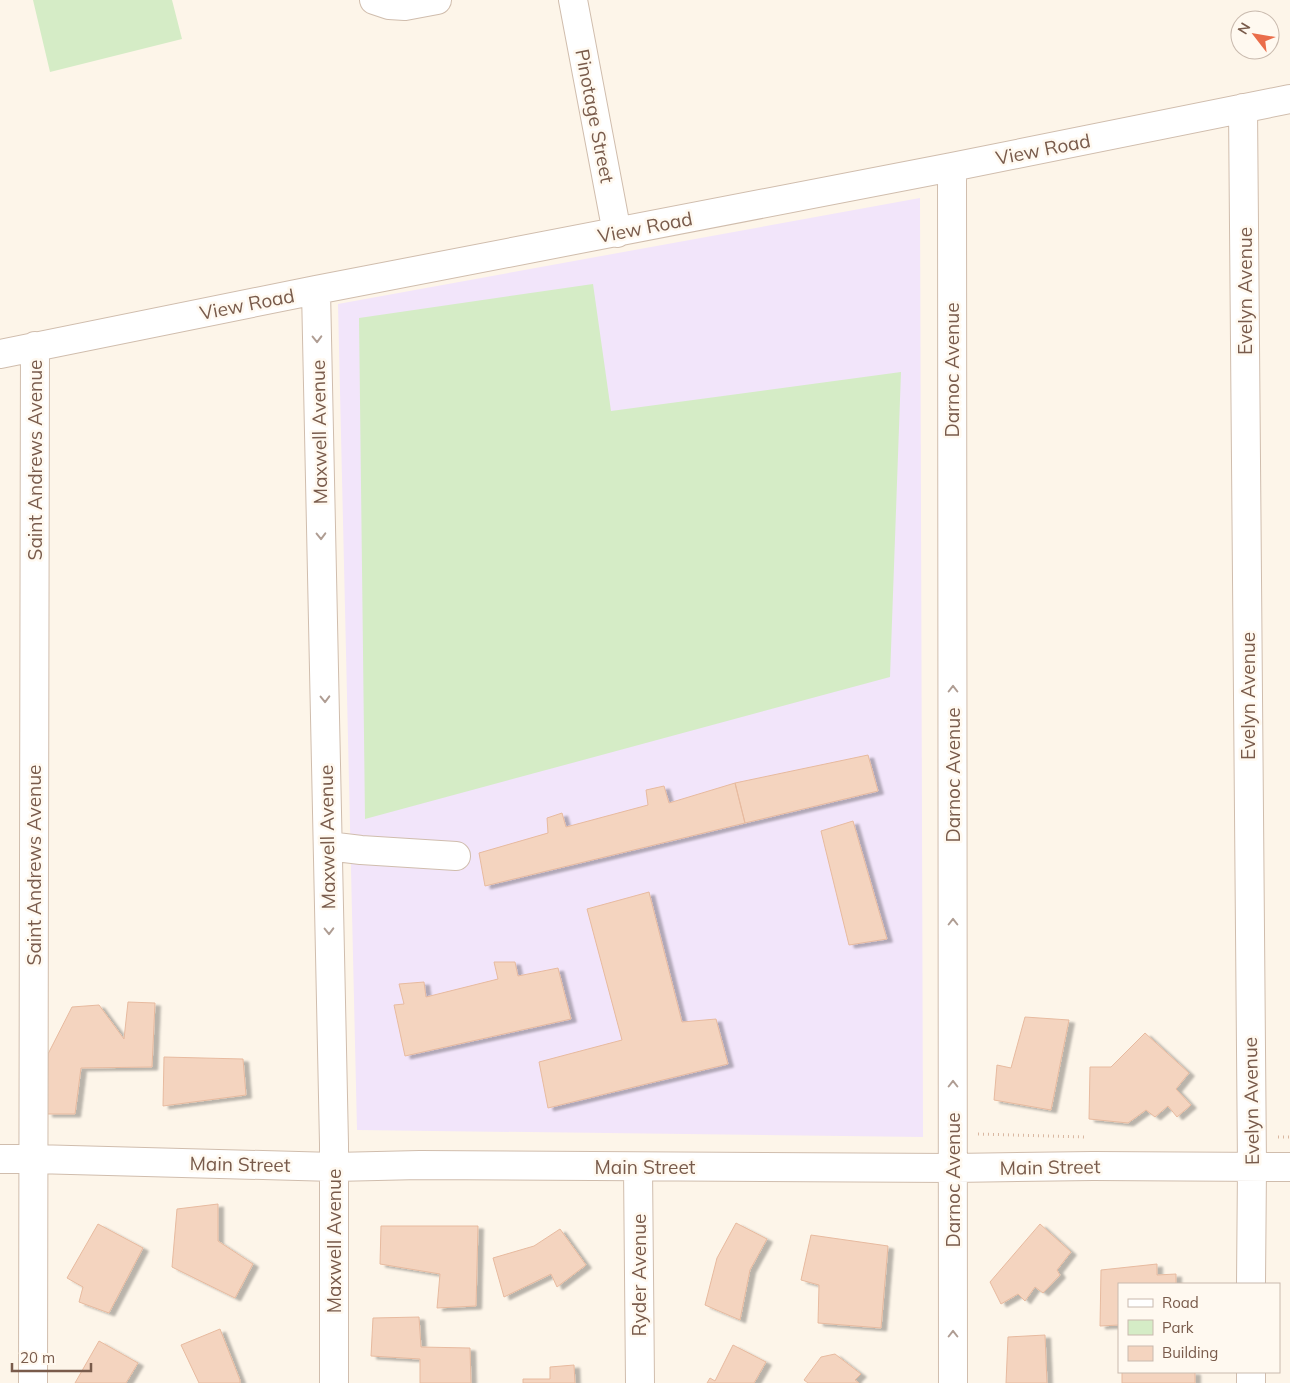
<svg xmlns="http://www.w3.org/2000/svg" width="1290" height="1383" viewBox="0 0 1290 1383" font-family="Mulish,sans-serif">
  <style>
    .education { fill: #f2e5fa }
    .green { fill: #d5ecc6 }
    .building { fill: #f4d4bf; stroke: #e7ba9f; filter: url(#shadow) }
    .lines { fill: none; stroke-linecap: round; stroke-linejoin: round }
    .minor-casing { stroke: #d0bdad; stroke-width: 30 }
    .path { stroke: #d9b7a1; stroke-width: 3; stroke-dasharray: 1 4; stroke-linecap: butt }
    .minor { stroke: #fff; stroke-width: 28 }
    .oneway { stroke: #af9d93 }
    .labels { text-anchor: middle; stroke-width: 5; stroke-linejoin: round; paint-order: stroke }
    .street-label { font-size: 19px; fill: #795b4b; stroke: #fff9f0 }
  </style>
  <defs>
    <filter id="shadow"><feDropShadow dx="5.5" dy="3" stdDeviation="1" flood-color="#0004"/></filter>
  </defs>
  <rect width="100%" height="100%" fill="#fdf5e9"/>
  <path class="education" d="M920,198L923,1137L357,1130L338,304Z"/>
  <path class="green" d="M33,0H172L182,39L50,72Z
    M593,284L611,411L901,372L890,677L365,819L359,318Z"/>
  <path class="building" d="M868,755L878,791L745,823L735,783Z
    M735,783L745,823L485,886L479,853L548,833L547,818L562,813L566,827L648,805L646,790L664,786L669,803Z
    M853,821L887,939L849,945L821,831Z
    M649,892L682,1022L716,1019L728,1064L548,1108L539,1062L622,1040L587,909Z
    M494,962H515L518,976L558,968L571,1019L405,1056L394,1005L404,1004L399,984L424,982L426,997L498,979Z
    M128,1002L155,1003L152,1067L81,1068L75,1114H47L48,1054L72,1007L99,1005L124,1039Z
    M1025,1017L1069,1020L1051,1110L994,1100L997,1065L1011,1068Z
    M1145,1033L1189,1073L1176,1089L1191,1105L1177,1117L1168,1106L1155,1117L1146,1110L1128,1123L1089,1119L1090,1067H1111Z
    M164,1057L243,1059L246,1095L163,1106Z
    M218,1204V1241L253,1264L235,1298L172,1267L177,1209Z
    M736,1223L767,1239L750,1270L740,1320L705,1305L717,1258Z
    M98,1224L143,1248L109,1313L79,1302L83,1287L67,1278Z
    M1040,1224L1071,1252L1057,1270L1060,1275L1043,1293L1035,1287L1025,1301L1018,1294L1001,1304L990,1282Z
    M381,1226H478L476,1306L437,1308L440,1274L380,1264Z
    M560,1229L586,1265L557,1287L551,1274L504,1297L493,1258L534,1246Z
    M811,1235L888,1246L881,1328L818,1323L819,1285L801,1280Z
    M1157,1264V1275L1176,1274V1284H1119V1325L1100,1326L1101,1270Z
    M419,1317L421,1347L470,1348L471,1383H420V1359L371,1356L373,1318Z
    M220,1329L240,1380V1383H199L181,1345Z
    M1045,1335L1047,1383H1006L1008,1337Z
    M99,1341L138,1363L126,1383H75Z
    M733,1345L766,1362L754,1383H707L710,1378L715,1381Z
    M835,1354L861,1374L855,1380L859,1383H808L804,1380L821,1357Z
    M574,1365L575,1383H523V1379H550V1367Z
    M1122,1372H1195V1383H1122Z"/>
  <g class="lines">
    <g class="minor-casing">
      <path id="minor" d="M374,0L389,5L405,6L437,0
        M573,0L617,233
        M1243,108L1252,1167L1251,1284
        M952,167L953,1383
        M316,290L334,1144V1383
        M0,354L316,290L952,167L1290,99
        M328,846L361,850L456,856
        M0,1159H34L334,1167L420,1165L953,1168L1093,1166L1290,1167
        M638,1167L640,1383
        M33,1383L35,346
        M1251,1383V1372"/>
    </g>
    <path class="path" d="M978,1134L1084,1137
      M1278,1137H1290"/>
    <use href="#minor" class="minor"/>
  </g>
  <defs><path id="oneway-chevron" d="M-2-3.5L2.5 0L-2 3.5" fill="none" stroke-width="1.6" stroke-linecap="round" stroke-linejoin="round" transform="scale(1.25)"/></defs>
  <g class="oneway">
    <use href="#oneway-chevron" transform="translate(317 339) rotate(89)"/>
    <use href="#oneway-chevron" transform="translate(321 536) rotate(89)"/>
    <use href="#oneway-chevron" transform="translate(953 689) rotate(-90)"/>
    <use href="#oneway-chevron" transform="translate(325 699) rotate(89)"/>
    <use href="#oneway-chevron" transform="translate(953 922) rotate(-90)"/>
    <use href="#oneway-chevron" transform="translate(329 931) rotate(89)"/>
    <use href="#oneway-chevron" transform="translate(953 1084) rotate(-90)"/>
    <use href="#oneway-chevron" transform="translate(953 1334) rotate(-90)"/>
  </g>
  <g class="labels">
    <g class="street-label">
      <text transform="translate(595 116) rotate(79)" y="7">Pinotage Street</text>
      <text transform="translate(1043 149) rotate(-11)" y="7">View Road</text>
      <text transform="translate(645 227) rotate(-11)" y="7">View Road</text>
      <text transform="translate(1245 291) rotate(-90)" y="7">Evelyn Avenue</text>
      <text transform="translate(247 304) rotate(-11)" y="7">View Road</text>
      <text transform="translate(952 370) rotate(-90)" y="7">Darnoc Avenue</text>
      <text transform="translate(319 432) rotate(-91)" y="7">Maxwell Avenue</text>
      <text transform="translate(35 460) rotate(-90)" y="7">Saint Andrews Avenue</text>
      <text transform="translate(1248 696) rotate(-90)" y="7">Evelyn Avenue</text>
      <text transform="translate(953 775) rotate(-90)" y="7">Darnoc Avenue</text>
      <text transform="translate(327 837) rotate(-91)" y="7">Maxwell Avenue</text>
      <text transform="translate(34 865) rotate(-90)" y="7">Saint Andrews Avenue</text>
      <text transform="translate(1251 1101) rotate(-91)" y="7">Evelyn Avenue</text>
      <text transform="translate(240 1164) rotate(1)" y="7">Main Street</text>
      <text x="645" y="1174">Main Street</text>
      <text transform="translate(1050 1167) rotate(-1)" y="7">Main Street</text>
      <text transform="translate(953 1180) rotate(-90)" y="7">Darnoc Avenue</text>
      <text transform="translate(334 1241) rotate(-90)" y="7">Maxwell Avenue</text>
      <text transform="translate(639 1275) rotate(-90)" y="7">Ryder Avenue</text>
    </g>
  </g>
  <rect x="1118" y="1283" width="162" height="90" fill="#fff9f0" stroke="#c9baae"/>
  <rect x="1128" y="1299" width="25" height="8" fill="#ffffff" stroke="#c9baae"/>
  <text x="1162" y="1308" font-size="15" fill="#795b4b">Road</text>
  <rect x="1128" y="1320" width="25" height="15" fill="#d5ecc6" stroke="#c9baae"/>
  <text x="1162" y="1333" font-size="15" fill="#795b4b">Park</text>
  <rect x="1128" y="1346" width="25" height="15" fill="#f4d4bf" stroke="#c9baae"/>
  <text x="1162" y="1358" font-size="15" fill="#795b4b">Building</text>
  <g transform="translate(1255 35) rotate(301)"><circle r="24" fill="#fff9f0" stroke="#c9baae"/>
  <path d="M0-4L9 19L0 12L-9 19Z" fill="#ea6d4a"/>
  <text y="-8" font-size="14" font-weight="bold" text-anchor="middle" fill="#795b4b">N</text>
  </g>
  <path d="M12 1363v8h79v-8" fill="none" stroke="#795b4b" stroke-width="2.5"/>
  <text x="20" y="1363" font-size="15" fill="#795b4b" stroke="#fff9f0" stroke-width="4" paint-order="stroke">20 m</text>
</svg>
